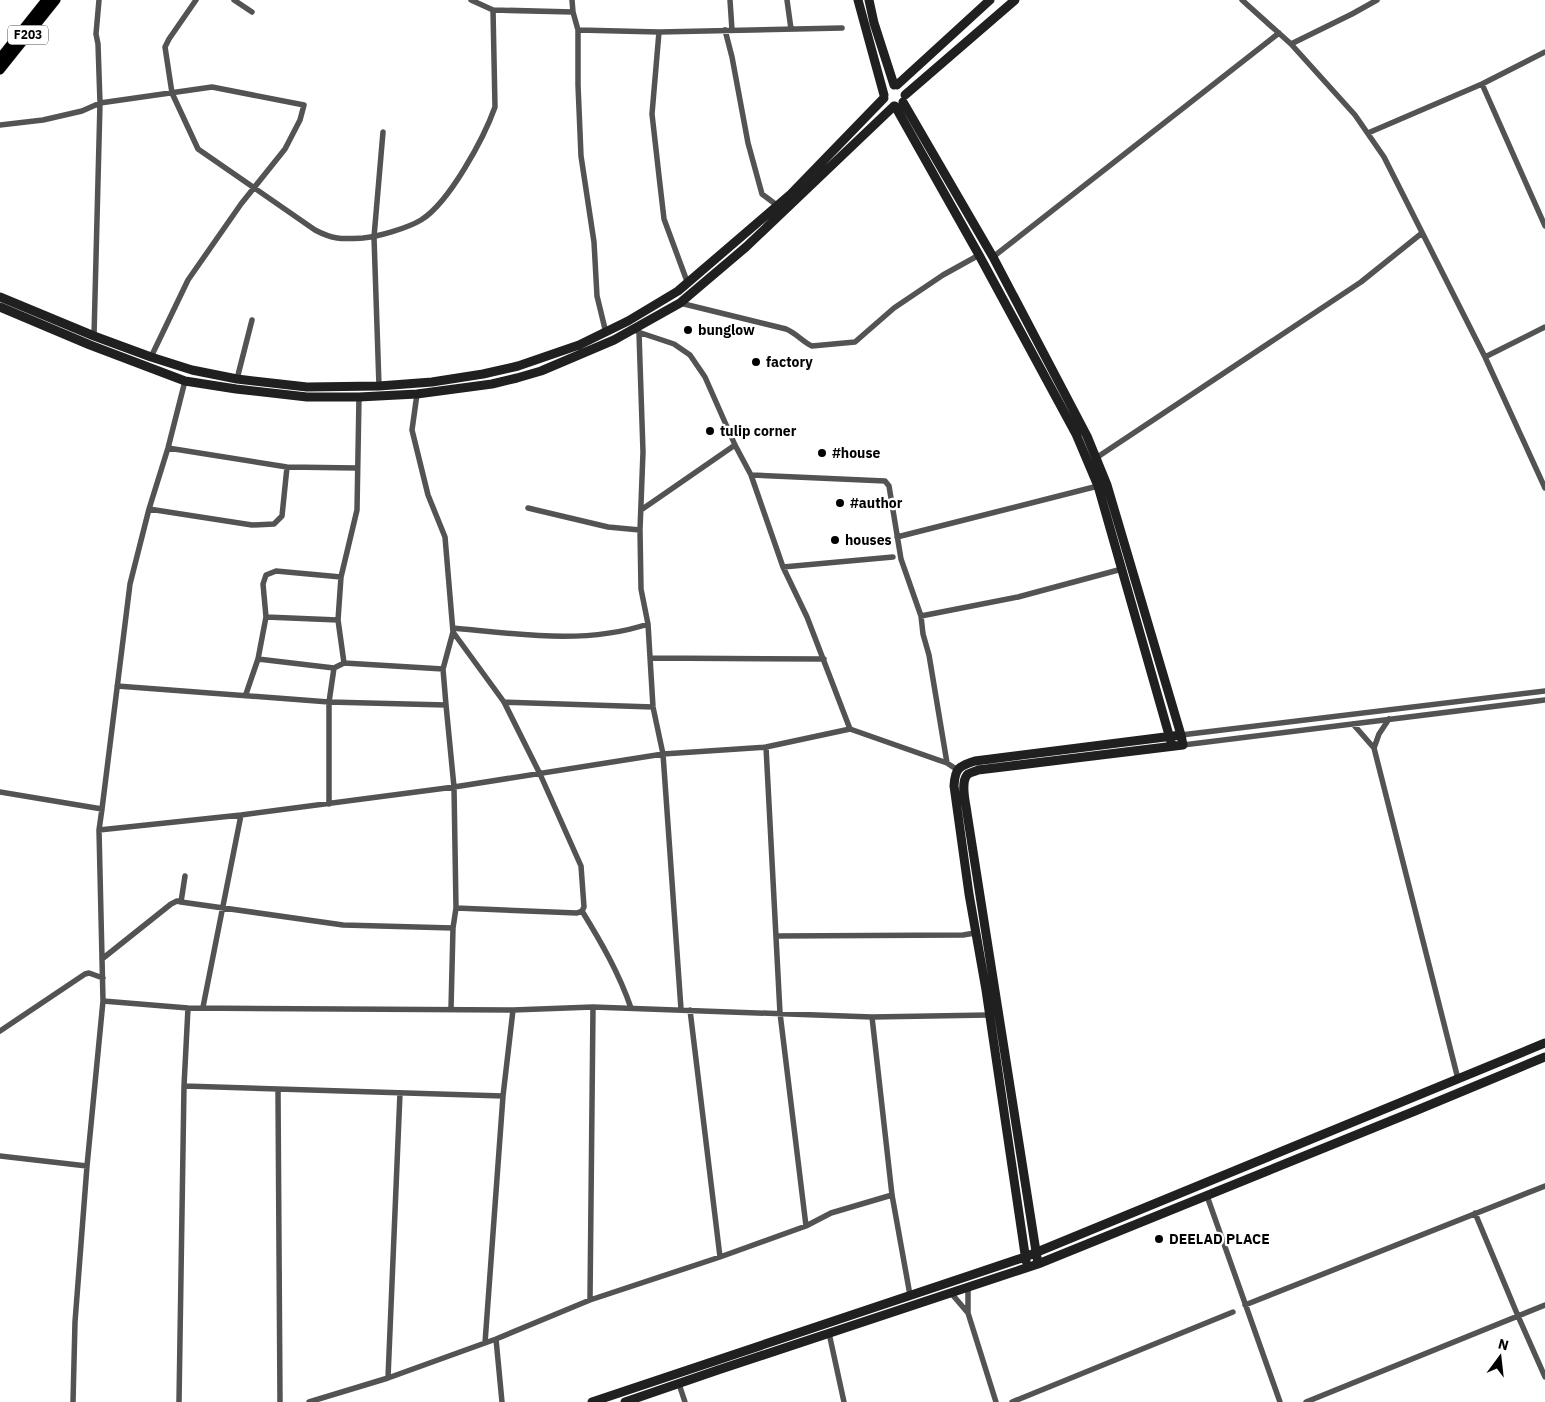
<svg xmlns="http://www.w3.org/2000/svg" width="1545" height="1402" viewBox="0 0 1545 1402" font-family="'IBM Plex Sans',sans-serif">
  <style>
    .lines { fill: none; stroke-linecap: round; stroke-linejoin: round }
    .primary-casing { stroke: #dbdbdb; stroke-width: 10 }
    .street { stroke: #535353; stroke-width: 5.5 }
    .secondary { stroke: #202020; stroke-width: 9 }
    .primary { stroke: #000; stroke-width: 9 }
    .poi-dot { fill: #000; stroke: #fff; stroke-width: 2 }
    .labels { text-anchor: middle; stroke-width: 4.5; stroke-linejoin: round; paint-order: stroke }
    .shield { fill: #fff; stroke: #4c4c4c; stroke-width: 1 }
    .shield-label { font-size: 12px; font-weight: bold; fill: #000 }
    .poi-label { font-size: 14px; font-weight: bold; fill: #000; stroke: #fff; text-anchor: start }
  </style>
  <rect width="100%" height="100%" fill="#fff"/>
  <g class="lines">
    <g class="primary-casing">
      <path id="primary" d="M0,58L46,0
        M0,70L56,0"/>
    </g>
    <path class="street" d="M196,0L169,39L165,47L172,93L198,149L315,230C334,240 342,239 363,238C377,237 408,228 421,220C449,203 484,138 495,107L493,10
      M234,0L252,12
      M471,0L493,10L573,12
      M572,0L573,12L578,30V85L581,156L594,242L597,296L606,333
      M730,0L732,30
      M787,0L791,29
      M1242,0L1291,44L1355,115L1384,157L1485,357L1545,488
      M578,30L659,32L842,28
      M725,30L732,57L748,143L762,194L778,206
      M659,32L652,114L659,176L664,219L688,284
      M1291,44L1352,14L1377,0
      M1482,84L1545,226
      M0,125L43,120L82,111L100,103L212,87L304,105L300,120L285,149L241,204L188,280L151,357
      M1368,133L1482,84L1545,52
      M993,257L1279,33
      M680,303L786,329C796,333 803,342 812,346L855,342L894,308L943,275L979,255
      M638,332L674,344L690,355L705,377L735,445L751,475L783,567L807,617L850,729
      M639,333L643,452L640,530L641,589L648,624L653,707L663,754L681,1009
      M94,336L100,103L98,44L96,34L99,0
      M1485,357L1545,327
      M237,379L252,320
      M379,386L374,237L383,132
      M417,394L412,430L428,495L445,537L453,632L443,669L446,705L454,787L456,908L453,928L451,1009
      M168,448L287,467L357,468
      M1096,458L1361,282L1422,233
      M751,475L885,481L889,486L901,559L921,616L923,634L929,655L947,763
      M528,508L608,527L640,530
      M149,509L252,525L274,524L282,516L287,467
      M641,510L735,445
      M897,537L1098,486
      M783,567L893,557
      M921,616L1018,597L1122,569
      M266,617L338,620
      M453,628C516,634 586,645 648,624
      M453,632L504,702L540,774L581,866L584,907L582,911C601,942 619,973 631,1008
      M650,658L824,659
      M258,659L334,668
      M344,663L443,669
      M117,686L329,702L446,705
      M246,694L258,659L266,617L263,584L266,575L276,571L341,577
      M504,702L653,707
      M1353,724L1374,748L1458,1079
      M1181,735L1545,691
      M1183,745L1545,700
      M766,747L780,1013L806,1226
      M1374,748L1379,734L1389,719
      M0,792L102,809
      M329,804V702L334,668L344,663L338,620L341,577L357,510L359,397
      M99,830L241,815L454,787L663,754L766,747L850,729L947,763L959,771
      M181,902L343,925L453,928
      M456,908L577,913L582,911
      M776,936L963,935L975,933
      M102,959L171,904L177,901L181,902L185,876
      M103,1001L188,1008L513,1010L593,1007L872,1017L989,1015
      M203,1007L241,815
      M690,1010L720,1257
      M872,1017L892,1195L910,1295
      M0,1031L85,974L89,973L103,978
      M184,1086L503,1096
      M278,1090L280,1402
      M0,1156L87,1166
      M1207,1196L1280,1402
      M1475,1213L1518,1316L1545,1377
      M968,1288V1313L996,1402
      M951,1293L968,1313
      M590,1300L593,1007
      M1245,1305L1545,1186
      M829,1333L844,1402
      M496,1339L502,1402
      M485,1343L503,1096L513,1010
      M388,1378L400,1093
      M679,1384L685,1402
      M73,1402L75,1322L87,1166L103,1001L99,830L102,809L130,584L149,509L168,448L185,381
      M179,1402L184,1086L188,1008
      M309,1402L388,1378L496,1339L590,1300L720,1257L806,1226L831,1213L892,1195
      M1012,1402L1233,1312
      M1306,1402L1545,1305"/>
    <path class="secondary" d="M858,0L884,95
      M869,0L874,23L894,85
      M897,85L990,0
      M905,95L1015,0
      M903,102L993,257L1087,436L1107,485L1181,735L1183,745L978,770C974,772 970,772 967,775C960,784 966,803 967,813L1038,1264
      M895,106L979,255L1076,434L1098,486L1171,742
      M0,297L94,336L151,357L192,370L237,379L307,387L379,386L432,382L483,374L518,366L579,345L628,321L678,291L791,194L884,98
      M0,307L90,345L185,381L236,389L307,397H359L417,394L492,384L517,378L541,371L614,340L680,303L746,247L894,106
      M1026,1261L986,990L969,894L954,786C955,768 959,766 975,761L1181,735
      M592,1402L1025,1257L1545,1043
      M625,1402L718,1370L1038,1264L1415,1111L1545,1057"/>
    <use href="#primary" class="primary"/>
  </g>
  <g class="poi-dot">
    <circle cx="688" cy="330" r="5"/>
    <circle cx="756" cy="362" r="5"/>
    <circle cx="710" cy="431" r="5"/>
    <circle cx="822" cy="453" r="5"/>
    <circle cx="840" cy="503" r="5"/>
    <circle cx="835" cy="540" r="5"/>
    <circle cx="1159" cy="1239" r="5"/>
  </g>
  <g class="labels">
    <rect class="shield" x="8" y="25.5" width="40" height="19" rx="4"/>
    <g class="shield-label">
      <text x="28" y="39">F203</text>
    </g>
    <g class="poi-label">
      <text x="698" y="335">bunglow</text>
      <text x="766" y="367">factory</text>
      <text x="720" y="436">tulip corner</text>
      <text x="832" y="458">#house</text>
      <text x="850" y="508">#author</text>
      <text x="845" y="545">houses</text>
      <text x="1169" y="1244">DEELAD PLACE</text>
    </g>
  </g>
  <g transform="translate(1500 1357) rotate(15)" stroke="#ffffff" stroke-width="4" paint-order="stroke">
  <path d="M0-4L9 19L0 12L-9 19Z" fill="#000000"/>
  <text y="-8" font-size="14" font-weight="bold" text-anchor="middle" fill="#000000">N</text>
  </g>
</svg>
